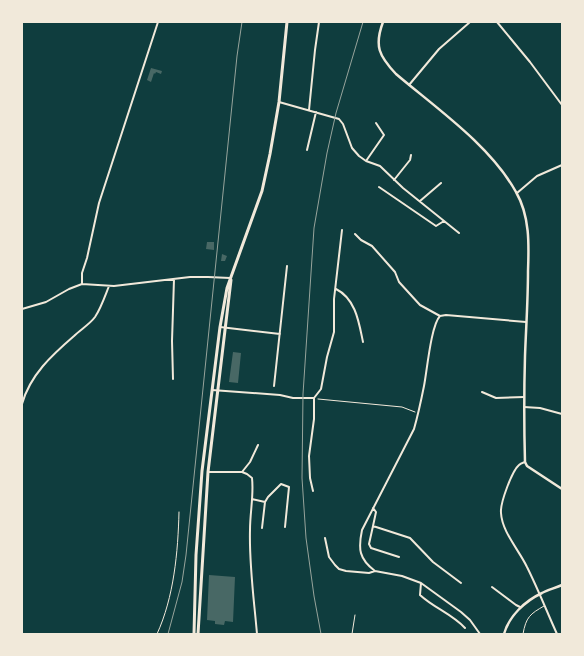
<svg xmlns="http://www.w3.org/2000/svg" width="584" height="656" viewBox="0 0 584 656" font-family="Cabin,sans-serif">
  <style>
    .building { fill: #486865 }
    .lines { fill: none; stroke-linecap: round; stroke-linejoin: round }
    .path { stroke: #f1e9da; stroke-width: 1 }
    .service { stroke: #f1e9da; stroke-width: 1 }
    .minor { stroke: #f1e9da; stroke-width: 2 }
    .tertiary { stroke: #f1e9da; stroke-width: 2.5 }
    .trunk { stroke: #f1e9da; stroke-width: 3 }
    .rail { stroke: #97a49c; stroke-width: 1 }
  </style>
  <rect width="100%" height="100%" fill="#0f3d3e"/>
  <path class="building" d="M151,68L162,71L161,74L156,72L155,74L154,73L151,82L147,80Z
    M207,242H214V250L206,249Z
    M222,254L227,256L225,261H221Z
    M233,352L241,353L238,383L229,382Z
    M209,575L235,577L233,622L225,621L224,625L215,624V621L207,620Z"/>
  <g class="lines">
    <path class="path" d="M318,399L402,407L415,412
      M157,634C174,597 178,552 179,512"/>
    <path class="service" d="M352,634L355,615
      M523,634C526,617 530,614 544,606"/>
    <path class="minor" d="M497,22L530,62L562,105
      M409,85L439,49L470,22
      M279,102L339,119L343,124L352,148L359,156L366,161L380,166L403,188L459,233
      M309,110L315,50L319,22
      M307,150L316,112
      M366,161L384,135L376,123
      M394,180L410,160L411,155
      M379,187L436,226L444,221
      M517,193L537,176L562,165
      M420,201L441,183
      M355,234L361,240L372,246L395,272L399,282L420,305L440,316
      M82,284V273L87,258L99,203L158,22
      M336,289C356,299 359,323 363,342
      M22,309L46,302L69,289L82,284L114,286L190,277H208L230,278
      M220,327L280,334
      M173,379L172,341L174,279
      M274,386L287,266
      M212,390L280,395L293,398H314
      M482,392L496,398L524,397
      M22,404C30,375 52,355 74,336C80,330 90,324 95,317C101,308 105,296 109,286
      M524,407L540,408L562,414
      M525,462C522,463 521,463 519,465C512,471 500,503 501,513C502,532 519,550 527,567C538,589 547,612 557,634
      M208,472H242L247,474L252,478C254,495 250,512 250,530C249,565 254,599 257,634
      M242,472L250,462L258,445
      M313,491L310,478L309,456L314,419V398L321,389L327,357L334,332V299L342,230
      M252,499L265,502L262,528
      M265,502L268,497L281,484L289,487L285,527
      M373,508L376,512L373,526L410,538L433,562L461,583
      M373,526L369,544L371,548L399,557
      M325,538L329,557L335,565L339,569L346,571L369,573L375,571L402,576L421,583L461,612L470,620L480,634
      M375,571C359,559 358,549 362,530L414,429C418,415 421,401 424,386C427,371 431,325 440,316L446,315L526,322
      M421,583L420,595C434,608 452,614 465,628
      M492,587L516,605L520,607"/>
    <path class="tertiary" d="M383,22C374,46 379,56 396,74C436,108 490,145 516,192C530,216 529,245 528,271C528,300 526,328 525,356C524,391 524,427 525,462L527,466L562,489
      M504,634C509,616 525,601 542,593C548,590 555,588 562,585"/>
    <path class="trunk" d="M194,634L196,555L202,471L220,327L227,288L262,191L270,154L279,102L287,22
      M198,634L208,472L231,280"/>
    <path class="rail" d="M168,634L182,582L186,555L237,56L242,22
      M321,634L314,596L306,538L302,478L303,394L314,228L327,153L336,113L363,22"/>
  </g>
  <rect width="584" height="656" fill="none" stroke="#f1e9da" stroke-width="46"/>
</svg>
